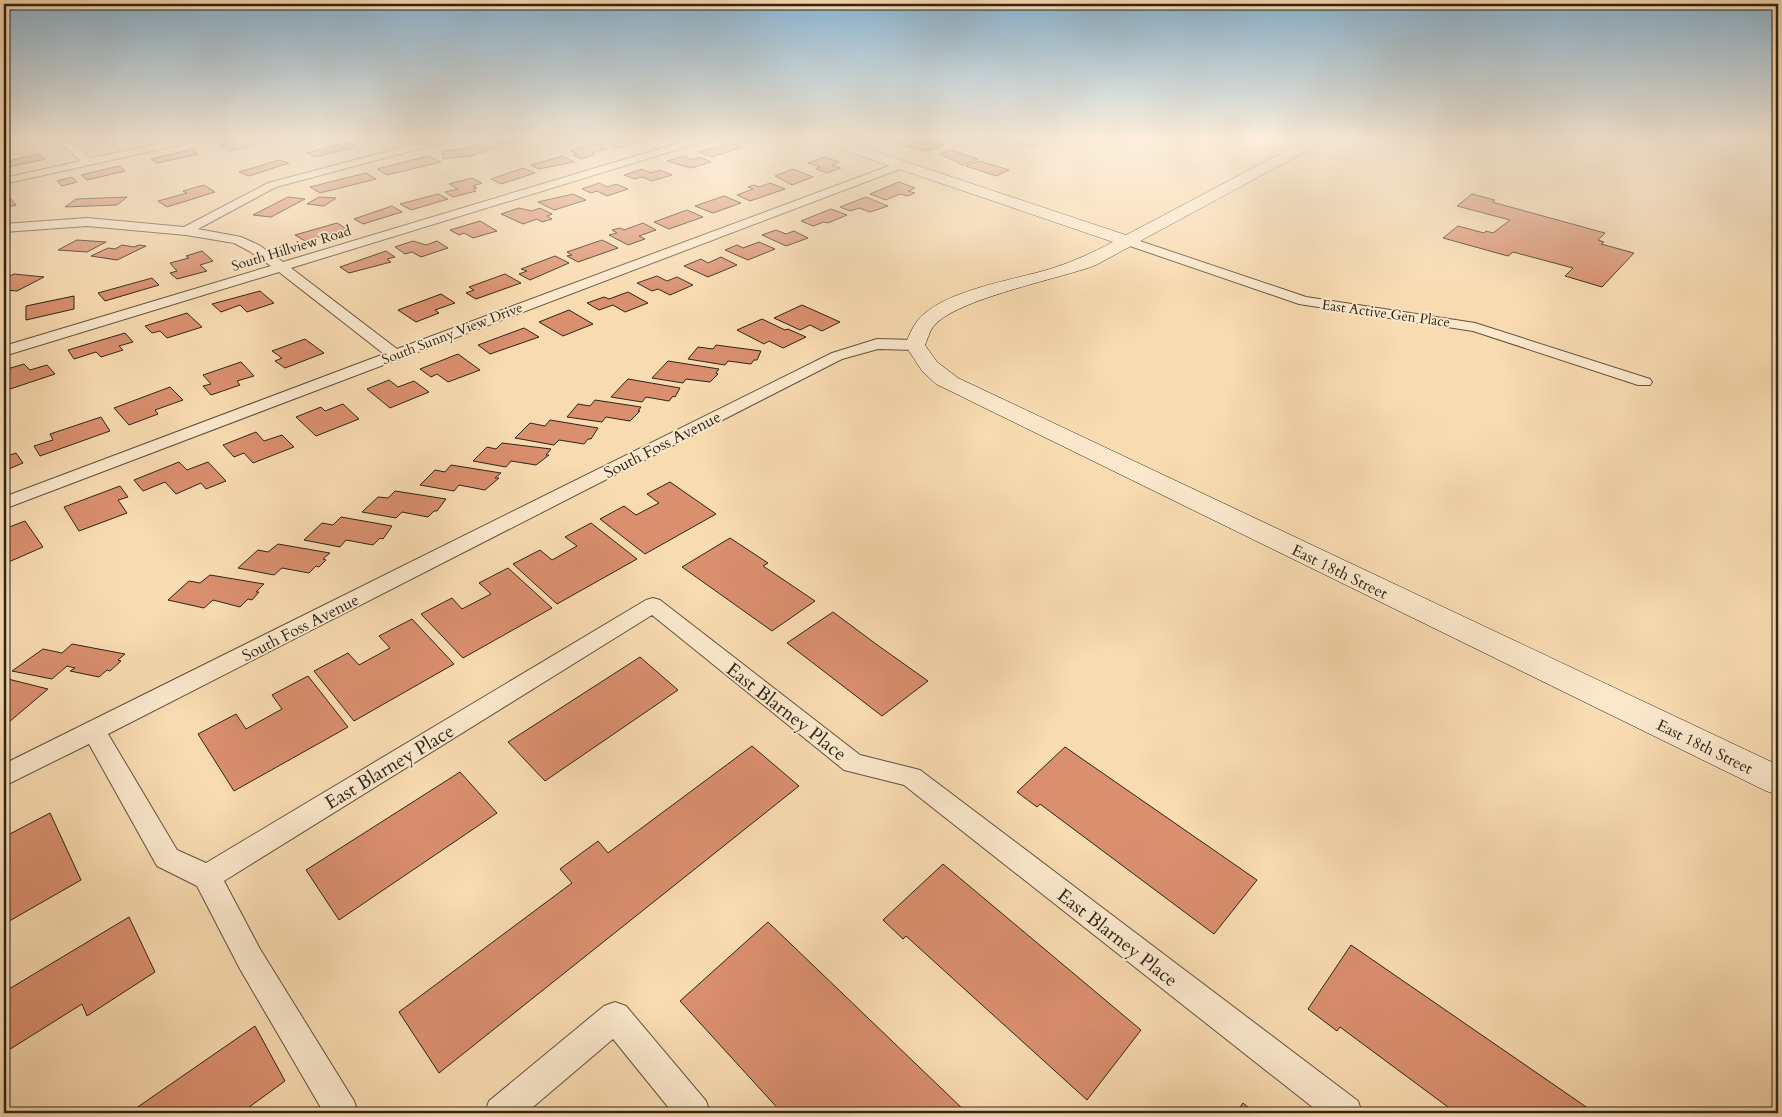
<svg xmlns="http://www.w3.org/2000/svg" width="1782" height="1117" viewBox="0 0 1782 1117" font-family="Cardo,serif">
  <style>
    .building { fill: #da8f6f; stroke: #2d2418 }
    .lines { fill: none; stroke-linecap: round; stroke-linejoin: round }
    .street-casing { stroke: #60523e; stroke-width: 2 }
    .secondary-casing { stroke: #2d2418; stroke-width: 1 }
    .street { fill: #fbe8cc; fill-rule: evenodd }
    .secondary { fill: #fbe8cc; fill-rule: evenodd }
    .labels { text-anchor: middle; stroke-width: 4; stroke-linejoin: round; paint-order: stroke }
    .far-street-label { font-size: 14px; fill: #2d2418; stroke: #fbe8cc }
    .street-label { font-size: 16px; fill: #2d2418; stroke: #fbe8cc }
    .near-street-label { font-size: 19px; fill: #2d2418; stroke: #fbe8cc }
  </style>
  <rect width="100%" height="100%" fill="#f9dbb1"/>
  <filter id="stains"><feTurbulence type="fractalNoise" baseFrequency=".004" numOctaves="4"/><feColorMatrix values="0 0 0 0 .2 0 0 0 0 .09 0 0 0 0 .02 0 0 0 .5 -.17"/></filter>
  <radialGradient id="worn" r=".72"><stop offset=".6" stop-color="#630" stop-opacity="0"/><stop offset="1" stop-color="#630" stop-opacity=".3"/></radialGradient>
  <path class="building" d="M238,139L249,141L274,139L279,142L264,145L257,141L251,142L256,145L229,151L220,145L227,144L224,142Z
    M500,139H529L503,145L493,140Z
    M625,139H649L620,148L610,144Z
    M739,139H774L778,140L765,144L756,141L746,144L735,140Z
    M883,139H909L914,140L901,145Z
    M928,139L944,145L927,151L905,146Z
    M1007,139H1037L1047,141L1032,147Z
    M348,142L356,147L315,157L307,153Z
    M485,143L495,148L470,156L443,159V151L464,149Z
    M731,143L742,147L712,157L699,152Z
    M594,144L606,149L591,153L595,155L581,159L573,155L577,154L570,151Z
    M192,149L198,154L157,163L151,159Z
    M951,150L978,159L963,165L940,154Z
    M39,154L45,159L4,168V162Z
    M428,156L441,162L387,175L377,169Z
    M562,156L574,162L539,169L531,165Z
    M684,156L692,160L700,157L711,162L691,168L667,161Z
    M825,157L839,162L832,165L841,168L827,173L816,169L820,167L808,163Z
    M279,160L289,163L249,176L239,172Z
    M979,161L1009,170L996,176L966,166Z
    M119,166L125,171L87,180L81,175Z
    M523,168L535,173L501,184L491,179Z
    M642,169L651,173L660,170L672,175L652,181L642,177L635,179L624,175Z
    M793,169L813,177L792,185L775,176Z
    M366,173L376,179L320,193L310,187Z
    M72,177L77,182L62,186L57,181Z
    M472,178L482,183L473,186L477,188L473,189L476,191L453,197L445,192L458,189L449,184Z
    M899,182L915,188L908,191L915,193L908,196L900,194L886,200L870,194Z
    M599,183L607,187L616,184L628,189L607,196L597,191L591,193L582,189Z
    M770,183L785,189L750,201L737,195L753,189L748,187L754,185L759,187Z
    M204,185L215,192L167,207L158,201L187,193L183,191Z
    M4,191L16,205L4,208Z
    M438,194L448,199L411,210L400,204Z
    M573,194L586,200L554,210L538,202Z
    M1472,194L1495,200L1492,202L1605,233L1598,240L1604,242L1601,244L1634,253L1602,287L1565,276L1573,268L1513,252L1508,256L1443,238L1458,226L1484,233L1486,231L1493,233L1510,220L1457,206Z
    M724,196L741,203L713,213L695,206Z
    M127,197L117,205L65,207L76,199Z
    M288,197L305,199L271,217L253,215Z
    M319,197L336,198L324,206L307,204Z
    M866,197L888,206L870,212L859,208L850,211L840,207Z
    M392,206L402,212L363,224L354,219Z
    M519,208L532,211L540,208L552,214L547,216L552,219L542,222L537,219L523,224L501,214Z
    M831,209L847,215L828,223L824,222L813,226L801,221Z
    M687,210L703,217L669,229L654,222Z
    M480,221L497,231L473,238L464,233L459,235L450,230Z
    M337,223L347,229L305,241L295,235Z
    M643,223L656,230L639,236L645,239L628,245L609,235L617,233L612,230L620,228L624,230Z
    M776,230L786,234L794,231L808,238L786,246L762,235Z
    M77,240L106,242L87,252L58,250Z
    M602,240L618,248L578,262L567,256L572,255L567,252Z
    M413,241L426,245L437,241L448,248L421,257L412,252L405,254L395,247Z
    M759,242L775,249L748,260L725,250L737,245L743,248Z
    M122,245L134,247L139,245L146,246L117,260L91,256L108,248L115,249Z
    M202,251L213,261L200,265L207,271L177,279L170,273L177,271L170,263L189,258L186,256Z
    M386,251L395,257L387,259L391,262L349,273L340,267Z
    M555,256L569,263L530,280L519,274L527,271L521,269Z
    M721,257L737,265L708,277L684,266L701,259L708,263Z
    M14,274L44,277L17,291L4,290V279Z
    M505,274L521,283L476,299L466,293L474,290L469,287Z
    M657,276L667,281L677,277L693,285L670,295L658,289L652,291L637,283Z
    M152,278L159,285L105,301L98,293Z
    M260,291L274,303L247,312L240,305L221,312L212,304Z
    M628,292L648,303L625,312L613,305L599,310L587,303L604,297L609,299Z
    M441,294L455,303L435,310L439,313L416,322L398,310Z
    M74,296V309L26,320V306Z
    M802,305L840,322L822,331L810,325L800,330L774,318Z
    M569,310L593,324L563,336L539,322Z
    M187,313L202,327L167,338L160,331L152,333L145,326Z
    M762,319L785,330L788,329L806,337L783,348L769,341L764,344L737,330Z
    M524,328L539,337L490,354L478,345Z
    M125,333L133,342L119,346L123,350L101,357L96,352L74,359L68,350Z
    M305,339L324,353L285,368L275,361L282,358L272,351Z
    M716,345L761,351L757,360H754L751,364L728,361L725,365L688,359L698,347L713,349Z
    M458,354L480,370L448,382L437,374L431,377L420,369Z
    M668,361L719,369L716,373L718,374L710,382L686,379L683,383L652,378Z
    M241,362L254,376L237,381L240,385L211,395L203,386L211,384L203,375Z
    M24,364L30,370L47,365L55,374L7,390L4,386V370Z
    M628,379L680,388L675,397L673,396L669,401L646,397L642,402L611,397Z
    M389,380L398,387L414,381L429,392L390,408L367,389Z
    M170,387L183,400L155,410L158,414L129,425L114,408Z
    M595,400L641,407L638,411H640L630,421L606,417L602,422L567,417L578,404L590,406Z
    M343,404L359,419L316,436L296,417L321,407L325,411Z
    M101,417L110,431L40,456L34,446L53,440L50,434Z
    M550,420L598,428L591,439H588L584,444L559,440L554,445L515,438L530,423L545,426Z
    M256,432L264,441L282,435L294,447L253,463L244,453L234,457L223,445Z
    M502,443L551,449L546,455H549L536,465L511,461L506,467L473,461L487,447L496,449Z
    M16,453L23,463L4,471V457Z
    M179,462L187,470L208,462L226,481L206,489L201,483L176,494L165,482L143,491L134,480Z
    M451,465L501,473L495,478H499L485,490L459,485L454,491L420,485L435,470L445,472Z
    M670,482L716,514L645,554L600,519L624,506L636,515L659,503L647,494Z
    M120,486L128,497L118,500L127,513L79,531L64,507Z
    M395,491L446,499L437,511H434L428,517L402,512L396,518L362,512L378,497L388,498Z
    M341,517L392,526L383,539L380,538L373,545L346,540L340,547L304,540L322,523L333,525Z
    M25,521L43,547L4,564V529Z
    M591,523L637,559L557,604L513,564L540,550L552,560L577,546L565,537Z
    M730,538L768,563L763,566L815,601L772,631L682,567Z
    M278,544L330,553L323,559L326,560L319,567L316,566L309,573L282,568L274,575L238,568L258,550L268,552Z
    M508,568L552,608L463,658L421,614L452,598L462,609L491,594L479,583Z
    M210,575L264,584L256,592H259L252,600L248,599L240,607L213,600L204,608L168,600L189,581L200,583Z
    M833,612L876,644L928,681L882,716L787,643Z
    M412,619L454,664L354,721L314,671L348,653L359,665L390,648L379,636Z
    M72,644L125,654L118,660L121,661L110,671L107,670L99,677L70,671L75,668L67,666L52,679L12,671L43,649L62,653Z
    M640,657L678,690L545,781L508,742Z
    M308,676L348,727L234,791L198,734L236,714L246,729L282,709L272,695Z
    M4,678L48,689L9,722L4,720Z
    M752,746L799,786L439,1073L399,1012L572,883L560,869L598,841L608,853Z
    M1065,747L1257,880L1214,934L1040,804L1037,807L1017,792Z
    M460,772L497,813L339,920L306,870Z
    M50,813L81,880L4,924V860L10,857L4,837Z
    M943,864L1141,1030L1087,1100L906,936L903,939L883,920Z
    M129,917L155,972L87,1016L82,1004L4,1053V992Z
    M768,922L967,1113H782L680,1001Z
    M1351,945L1595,1113H1456L1340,1027L1337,1031L1308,1009Z
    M255,1026L285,1081L241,1113H129Z
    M1243,1103L1255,1113H1236Z"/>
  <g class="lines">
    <g class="street-casing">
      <path id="street" d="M55,139H66L91,158L180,139H197L192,142L4,184V178L81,161Z
        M434,139H449L448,141L276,187L198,229L241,237L259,245L283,262L692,139H706L705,141L291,268L397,349L897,163L901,162L906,165L905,167L4,509V497L384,354L279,272L4,356V346L271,266L249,251L234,243L186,235L87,226L4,232V224L87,218L184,227L268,183Z
        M1128,237L1306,297L1475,323L1650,379L1652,382L1650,385H1638L1473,331L1299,304L1124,244L1122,241Z
        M877,339L915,340L920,342L923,345L920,348L915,350L878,349L842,359L108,734L177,850L206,863L646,600L653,598L660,600L860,755L920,770L1358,1101L1362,1113H1320L904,785L844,770L652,615L224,881L260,949L354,1101L358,1113H324L240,969L197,886L157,866L89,744L4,786V764L832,353Z
        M615,1002L626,1006L706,1101L710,1113H673L613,1039L526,1113H485L489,1101L604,1006Z"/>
    </g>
    <g class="secondary-casing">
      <path id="secondary" d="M818,139H838L1126,235L1308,139H1325L1323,142L1096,265C1060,279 954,299 933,327C929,332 928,339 925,345L937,362L958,378L1778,765V795L1766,791L936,384L922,371L905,345C910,333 914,322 925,313C954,289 1013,280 1050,269C1072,262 1092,253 1113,242L820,142Z"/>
    </g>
    <use href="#street" class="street"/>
    <use href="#secondary" class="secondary"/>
  </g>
  <linearGradient id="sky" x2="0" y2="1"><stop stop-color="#8bb6d4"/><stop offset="0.47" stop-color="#fcefdc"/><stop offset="1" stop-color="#fcefdc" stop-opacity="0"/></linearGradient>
  <rect width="1782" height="295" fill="url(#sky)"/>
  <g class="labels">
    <g class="far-street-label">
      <text transform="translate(291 248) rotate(-17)" y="5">South Hillview Road</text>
      <text transform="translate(1386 313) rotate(8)" y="5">East Active Gen Place</text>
      <text transform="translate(452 333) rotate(-21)" y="5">South Sunny View Drive</text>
    </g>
    <g class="street-label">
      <text transform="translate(662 444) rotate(-27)" y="6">South Foss Avenue</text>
      <text transform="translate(1340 571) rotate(26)" y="6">East 18th Street</text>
      <text transform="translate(300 627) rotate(-27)" y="6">South Foss Avenue</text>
      <text transform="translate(1705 746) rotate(26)" y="6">East 18th Street</text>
    </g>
    <g class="near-street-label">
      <text transform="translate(787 711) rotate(38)" y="7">East Blarney Place</text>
      <text transform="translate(389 766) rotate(-31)" y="7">East Blarney Place</text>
      <text transform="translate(1118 937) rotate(38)" y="7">East Blarney Place</text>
    </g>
  </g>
  <rect width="1782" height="1117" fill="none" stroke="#f9dbb1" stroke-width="20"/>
  <rect x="5" y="5" width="1772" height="1107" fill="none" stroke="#2d2418" stroke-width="2.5"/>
  <rect x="10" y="10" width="1762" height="1097" fill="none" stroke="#2d2418"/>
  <rect width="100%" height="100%" filter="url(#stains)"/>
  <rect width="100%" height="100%" fill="url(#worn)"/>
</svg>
